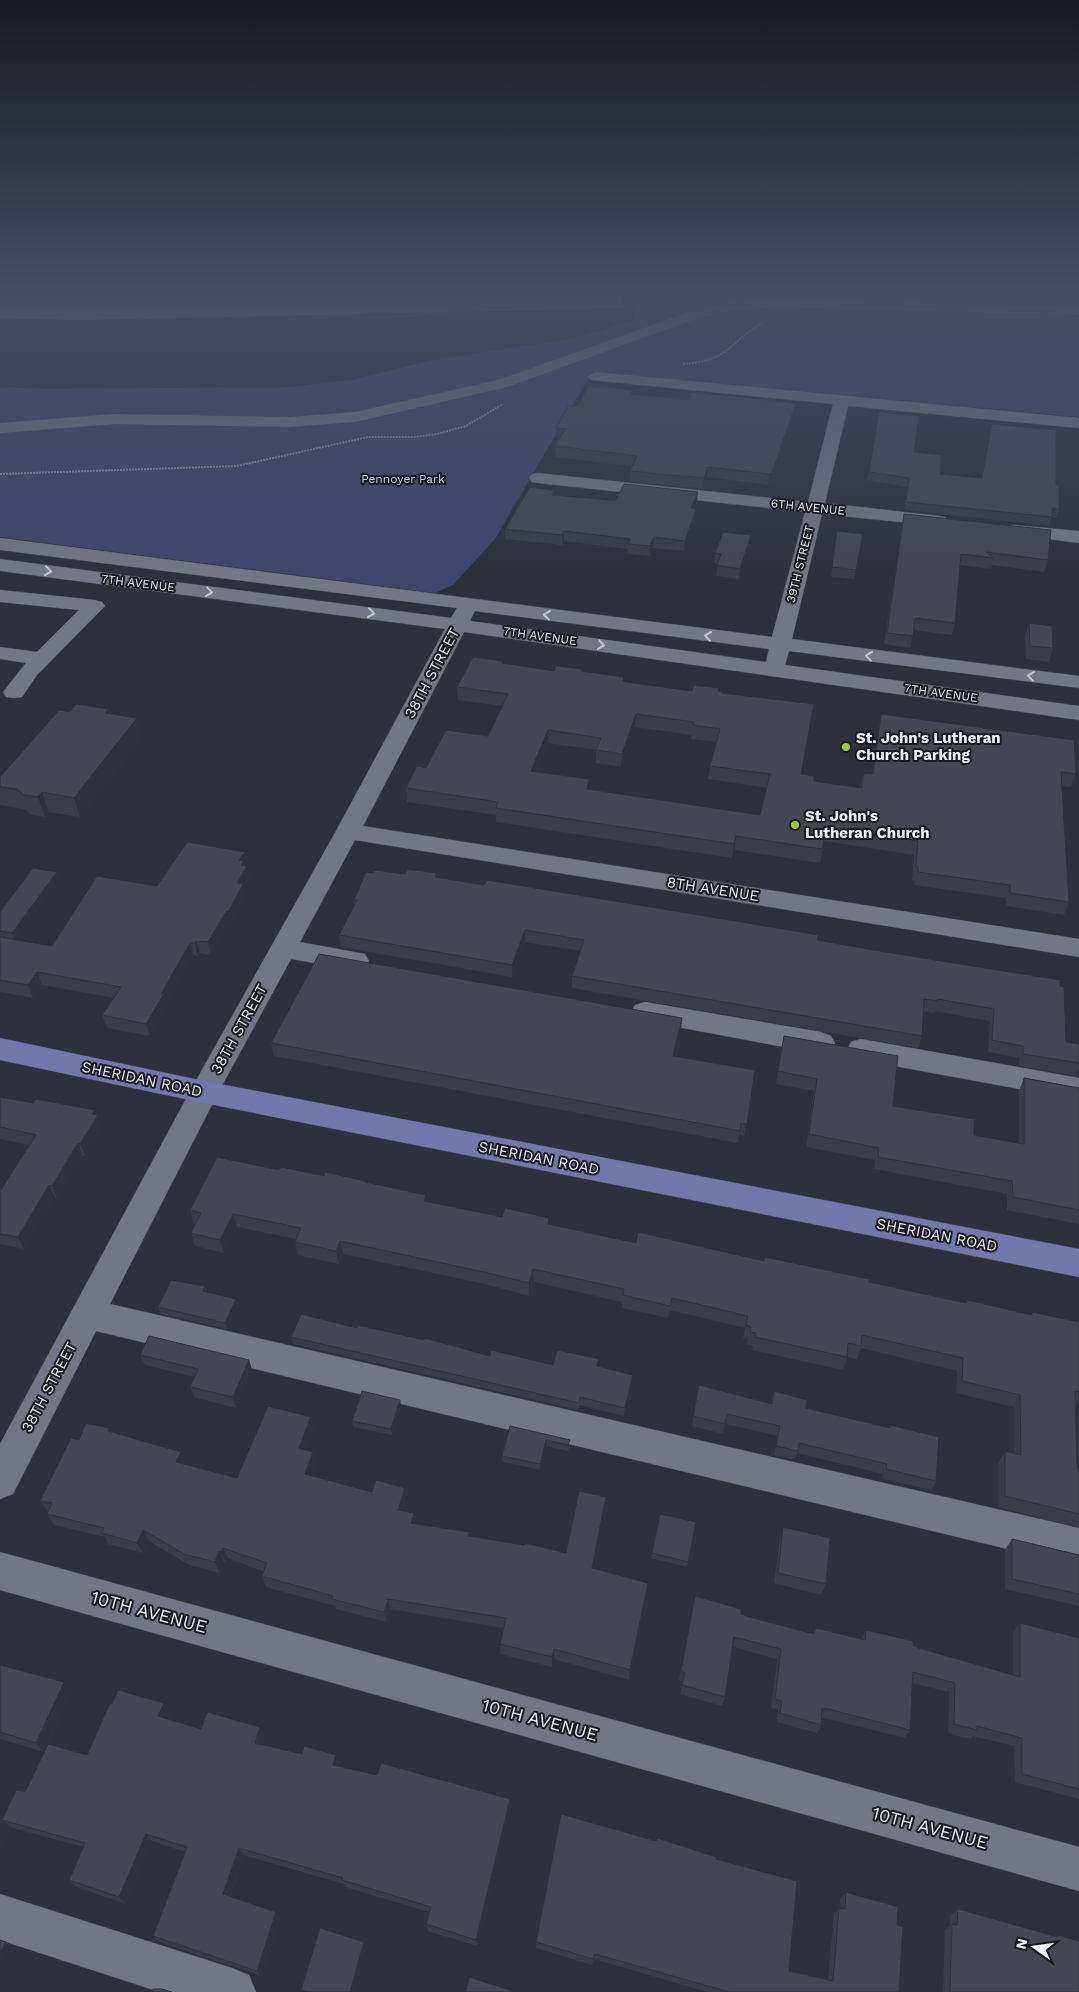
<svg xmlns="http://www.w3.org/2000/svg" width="1079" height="1992" viewBox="0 0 1079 1992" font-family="'Work Sans',sans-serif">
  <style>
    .green { fill: #40456c }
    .water { fill: #7178a7 }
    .pier { fill: #2e303e }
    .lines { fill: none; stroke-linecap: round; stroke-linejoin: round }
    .minor-casing { stroke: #4a4c58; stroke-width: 1 }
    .major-casing { stroke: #4a4c58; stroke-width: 1 }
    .path { stroke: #90929d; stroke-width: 2; stroke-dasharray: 2 1; stroke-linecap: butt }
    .minor { fill: #737686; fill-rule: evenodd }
    .major { fill: #7278ac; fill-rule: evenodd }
    .wall { fill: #3a3c49; fill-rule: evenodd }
    .shaded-wall { fill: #30313c }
    .building { fill: #444655; stroke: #30313c; fill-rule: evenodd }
    .oneway { stroke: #c4c7d2 }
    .poi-dot { fill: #96cc3a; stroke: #18191f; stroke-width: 2 }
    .labels { text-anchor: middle; stroke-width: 4; stroke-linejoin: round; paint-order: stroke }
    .far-park-label { font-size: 12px; fill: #c8cffb; stroke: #18191f }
    .far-street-label { font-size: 12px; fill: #f0f2fb; stroke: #18191f }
    .street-label { font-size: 15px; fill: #f0f2fb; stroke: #18191f }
    .poi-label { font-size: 15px; font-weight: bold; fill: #f0f2fb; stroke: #18191f; text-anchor: start }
    .near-street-label { font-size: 18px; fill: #f0f2fb; stroke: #18191f }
  </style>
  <rect width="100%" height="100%" fill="#2e303e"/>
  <path class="green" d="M638,295H963L1079,298V417L592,372L495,539L453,585L435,593L0,537V387L44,389L287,387L352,380L428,361L575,338L635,320L634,308Z"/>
  <path class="water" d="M0,295H638L634,308L77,320L0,318Z"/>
  <path class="pier" d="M622,295H641L636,310L626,311L623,305Z
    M961,295H1079V301L963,297Z"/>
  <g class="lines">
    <g class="minor-casing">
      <path id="minor" d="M776,299L1079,307V315L776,307L735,310L698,318L507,387L355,422L289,427L115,424L0,433V423L115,414L289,417L355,412L498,380L689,312L735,302Z
        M596,372L1079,418V428L848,406L825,503L939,516L945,517L948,521L945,525L939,526L822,514L792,639L1079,676V688L789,651L785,665L1079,706V720L464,632L363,826L1079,939V957L355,840L300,942L365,954L369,961L365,968L356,970L291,959L218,1093L110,1304L1079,1528V1566L96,1331L13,1494L0,1499V1444L194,1084L336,831L445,629L0,571V559L451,618L457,608L0,550V538L772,637L805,512L538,483L532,482L529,478L532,474L538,473L808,502L833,404L591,380L588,377L591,374ZM475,611L769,649L766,662L470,621Z
        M1014,525L1079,531V543L1008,534L1005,530L1008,526Z
        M0,590L95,600L102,602L105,606L37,675L22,697L14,698L6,697L3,692L26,663L0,659V647L37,652L79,610L0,602Z
        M645,1002L821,1032L831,1036L835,1043L831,1050L821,1054L635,1019L631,1012L635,1005Z
        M861,1039L1079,1078V1100L851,1058L847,1050L851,1042Z
        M0,1552L1079,1847V1891L0,1590Z
        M0,1894L232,1968L249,1975L256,1992H160L0,1940Z"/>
    </g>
    <g class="major-casing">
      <path id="major" d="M0,1038L204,1081L1079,1249V1277L204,1103L0,1060Z"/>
    </g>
    <path class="path" d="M683,364C697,363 712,361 724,352C738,343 746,331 762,324
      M0,474L237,466L368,437H414L437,434L466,426L503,404"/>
    <use href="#minor" class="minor"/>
    <use href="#major" class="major"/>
  </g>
  <path class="wall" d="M632,394L689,400L796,403L794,413L771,483L768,485L707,477L703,489L630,481V471L632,466L556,457V454H555V444L559,438H556V428L578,406Z
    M879,412L914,452L940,474L982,478L992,424L1056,485L1059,509L1056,518L1052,517L1049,526L904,510L907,487L867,480Z
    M554,490V495L608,500L697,502L694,508L695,519L684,551L653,548L650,556L627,554L628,549L564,541L562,545L505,539V529Z
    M904,514L1048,560L1044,572L992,565L991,569L960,565L955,623L952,635L913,630L910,648L884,644Z
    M863,534L854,579L831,577L835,541Z
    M750,545L739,579L716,576L718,564L714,563L715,553Z
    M1029,623L1053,648L1049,662L1026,659L1025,636Z
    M503,664L554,671L582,672L624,677V681L626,682L692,691H718L723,693L801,774L814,781L860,788L864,773L872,774L878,728L881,714L1076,774L1071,787L1062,786L1069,902L1064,915L1006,906V898L914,885L915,880H912L914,855L824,841L820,863L734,850L732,858L496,822V815L407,802L406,788L426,768L488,736L502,706L458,700L457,687ZM635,727L692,735L691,739L716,742L710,766L708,779L767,788L760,815L589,789L536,771L548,743L596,750V763L621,767Z
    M108,709L110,714L142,738L80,817L49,812L45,817L31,815L24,809L0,805V777L70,712Z
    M247,864L246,866H247L250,879L244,889L245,896L232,923L229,924L211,955L200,953L198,956L194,955L167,1002L168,1007L150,1036L107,1028L102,1015L114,998L42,985L33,998L0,992V912L57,872L59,879L15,940L52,946L157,886Z
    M373,873L436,877L817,940L1060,986L1066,1042L1079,1063V1068L1076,1076L1019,1066V1058L988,1052L990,1021L935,1011V1013L923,1011L922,1036L918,1048L572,988V976L581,951L525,942L512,977L341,947L339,935L354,905V900Z
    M681,1031L674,1056L747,1124L744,1136L739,1135L738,1143L274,1056L271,1043Z
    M784,1036L893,1106L974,1135L1019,1143V1091L1024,1078L1079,1088V1224L1007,1210V1194L874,1169L875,1160L806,1147L814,1091L776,1084Z
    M0,1097L33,1103L95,1110L103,1128L85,1156H83L57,1198L55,1197L24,1249L0,1244V1191L30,1145L0,1139Z
    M279,1170L324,1176L365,1182L427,1201L502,1217L549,1224L636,1243L764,1261L965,1303L967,1300L1031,1315L1032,1312L1079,1322V1401L1076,1405H1075L1077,1468H1079V1528L998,1507V1463L1005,1451L1014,1453V1407L956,1393L957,1371L861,1348L857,1359L847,1357L843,1370L752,1350L753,1346L747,1344L748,1339L743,1338L745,1328L670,1310L668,1318L622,1308V1302L534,1282L529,1296L485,1284L343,1254L339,1264L298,1255L295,1242L296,1239L237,1227L224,1253L195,1246L191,1233L195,1224H194L190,1210Z
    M205,1286L207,1292L238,1305L227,1329L161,1314L158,1307Z
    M357,1328L424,1340L490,1356L553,1365L599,1366L632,1382L624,1416L580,1405L578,1410L293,1344L291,1337Z
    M140,1355L249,1360L252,1370L236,1408L194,1397L190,1387L194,1377L145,1365Z
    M699,1385L771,1403L774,1391L806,1408L889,1428L890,1425L936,1481L932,1490L882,1479L883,1474L797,1453L795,1460L774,1455L778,1436L725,1424L723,1434L692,1426Z
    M401,1406L392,1435L353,1427L352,1421Z
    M311,1417L314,1428L306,1450L313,1452L317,1464L312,1476L372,1492L405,1488L407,1499L403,1511L415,1524L469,1536L566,1553L605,1508L593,1568L646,1593L629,1680L554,1659L552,1667L500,1654V1644L504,1628L390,1609L386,1622L336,1609L335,1606L266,1587L262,1576L264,1572L228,1558L226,1563L224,1562L219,1573L189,1565L149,1541L143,1553L108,1544L105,1537L54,1525L47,1514L48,1512L40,1501L79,1440L111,1432L181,1452L186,1463V1465L237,1478Z
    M510,1426L570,1446L568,1451L546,1446L540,1470L503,1462L502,1456Z
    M660,1514L696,1522L687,1567L651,1558Z
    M783,1527L826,1584L821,1595L774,1583L780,1538Z
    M1012,1539L1079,1555V1606L1005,1589V1550Z
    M695,1596L749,1617L813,1634L816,1628L861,1639L866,1630L919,1648L1013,1675V1632L1020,1623L1079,1638V1799L1015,1782L1014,1746L973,1736L970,1739L948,1733L949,1692L912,1683L910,1730L905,1738L824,1718H822L821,1725L817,1733L777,1722L778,1709L771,1708L777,1659L733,1647L725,1697L722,1706L680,1694L683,1682L679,1680Z
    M0,1665L64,1682L71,1692L48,1744L87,1755L112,1704L170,1712L167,1719L201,1729L260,1727L265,1736L262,1744L302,1754L336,1755L340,1763L338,1766L377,1775L510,1799V1807L477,1946L428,1931L426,1924L429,1912L345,1887L344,1884L244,1855L230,1897L281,1918L262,1976L159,1942L153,1936L185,1852L152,1841L126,1904L77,1887L69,1880L83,1847L10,1827L0,1847L1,1817L3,1819L25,1792L44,1752L0,1739Z
    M716,1859L789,1971L828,1979L834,1914L839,1908H840V1899L846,1892L897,1925L899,1992H707L594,1959L592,1965L536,1948V1942Z
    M958,1909L1055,1937L1057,1935L1079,1992H943L945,1930L950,1926V1916Z"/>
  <path class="shaded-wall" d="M796,403L794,413L771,483L768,485L769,474Z
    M708,467L707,477L703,489L704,478Z
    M698,492L697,502L690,518L691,508Z
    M696,509L695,519L684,551L685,541Z
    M564,531V541L562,545V535Z
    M751,535L750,545L739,579L740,569Z
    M654,537L653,548L650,556V546Z
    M108,709L114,728L105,713Z
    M636,714L635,727L621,767L622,754Z
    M137,718L142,738L80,817L74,798Z
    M548,730V743L531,784V771Z
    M42,792L49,812L45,817L38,797Z
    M736,836L734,850L732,858L734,844Z
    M245,852L247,864L245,868L247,866L250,879L244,889L245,896L232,923L229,924L211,955L208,942L237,883L239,860Z
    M57,872L59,879L15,940L12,933Z
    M525,930V942L512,977V965Z
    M196,941L200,953L198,956L195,943Z
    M190,943L194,955L167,1002L168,1007L150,1036L146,1024L161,994Z
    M37,972L42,985L33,998L28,985Z
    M682,1018L681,1031L671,1068L673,1056Z
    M95,1110L97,1117L98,1115L103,1128L85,1156L80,1144L92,1114Z
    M78,1143L83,1156L57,1198L52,1186Z
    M49,1185L55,1197L24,1249L18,1237Z
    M233,1214L237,1227L224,1253L220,1240Z
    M340,1241L343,1254L339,1264L336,1251Z
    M533,1269L534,1282L529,1296V1283Z
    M236,1299L238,1305L227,1329L225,1323Z
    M249,1360L252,1370L236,1408L233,1397Z
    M633,1375L632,1382L624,1416L625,1408Z
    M400,1400L401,1406L392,1435L391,1429Z
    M311,1417L314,1428L302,1460L299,1448Z
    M546,1440V1446L540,1470V1464Z
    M181,1452L186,1463L181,1474L176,1462Z
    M313,1452L317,1464L308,1485L305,1474Z
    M405,1488L407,1499L400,1521L398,1510Z
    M606,1497L605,1508L591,1579L592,1568Z
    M414,1513L416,1525L411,1523Z
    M143,1530L149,1541L143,1553L137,1543Z
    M223,1548L228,1558L226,1563L221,1552Z
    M219,1551L224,1562L219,1573L215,1562Z
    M648,1583L646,1593L629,1680L630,1670Z
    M388,1599L390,1609L386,1622L384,1612Z
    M554,1649V1659L552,1667V1657Z
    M64,1682L71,1692L44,1752L36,1743Z
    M164,1703L170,1712L164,1725L158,1716Z
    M260,1727L265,1736L259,1751L255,1743Z
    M336,1755L340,1763L336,1774L333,1765Z
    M510,1799V1807L477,1946L476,1940Z
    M1,1817L5,1821L2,1820L10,1827L0,1847V1820Z
    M146,1834L152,1841L126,1904L119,1897Z
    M239,1848L244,1855L228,1901L223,1894Z
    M276,1912L281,1918L262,1976L257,1971Z
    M6,1942L10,1945L0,1968V1954Z
    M364,1942L367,1948L355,1992H350Z"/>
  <path class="building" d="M588,386L633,390L631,394L689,400L691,392L796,403L772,473L769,474L708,467L704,478L630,471L637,456L556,446L558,444H555L566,429L556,428L568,406H578Z
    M879,412L919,416L914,452L941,455L940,474L982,478L992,424L1056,430V485H1059V509L1053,508L1052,517L906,502L909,478L869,472Z
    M624,484L698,492L691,508L696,509L685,541L654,537L650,546L628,544L630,539L564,531L562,535L505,529L530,487L554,490L552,495L608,500H616Z
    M904,514L1051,530L1048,560L986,552L994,558L961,554L955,623L915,618L913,636L887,633Z
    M837,531L863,534L856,570L832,567Z
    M723,532L751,535L740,569L717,565L721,554L715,553Z
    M1029,623L1052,626L1053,648L1030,646Z
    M473,657L503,661L502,663L554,671L556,666L582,669L581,671L624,677L623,681L626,682L692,691L694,685L719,688L718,691L723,692L722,693L814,704L801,774L814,776V781L862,788L864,773L873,774L881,714L1074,740L1076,774L1061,772L1069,902L1010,893V885L918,872V867L916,866L918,841L826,827L822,849L736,836L734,844L496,808L498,802L406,788L417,766L426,768L446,730L488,736L508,694L457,687ZM636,714L694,722L693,725L720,729L710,766L770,774L760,815L587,789L589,779L531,771L548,730L601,738L596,750L622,754Z
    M76,704L108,709L105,713L137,718L74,798L42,792L38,797L24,795L17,789L0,787V777L59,710L70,712Z
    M187,842L245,852L239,860L244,861L241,865L247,866L237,883L243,884L229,911L226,912L208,942L196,941L195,943H190L161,994H164L146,1024L102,1015L121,987L37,972L28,985L0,980V937L52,946L97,876L157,886Z
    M33,868L57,872L12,933L0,931V912Z
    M407,869L436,873L435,877L484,885L487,880L784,929L818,935L817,940L879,951L1060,980V986L1064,987L1066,1042L1079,1044V1063L1023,1054V1046L992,1040L994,1009L938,999V1001L924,999L922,1036L572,976L584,940L525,930L512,965L339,935L357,900H354L366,872L373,873L374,870L405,874Z
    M319,954L682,1018L673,1056L755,1070L747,1124L741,1123L740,1131L271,1043Z
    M784,1036L898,1056L893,1106L974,1119V1135L1024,1144V1078L1079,1088V1210L1013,1197L1012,1181L878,1157L879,1148L809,1134L817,1079L778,1071Z
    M0,1097L33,1103L36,1099L95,1110L92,1114L98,1115L80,1144L78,1143L52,1186L49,1185L18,1237L0,1234V1191L36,1135L0,1127Z
    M217,1157L279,1170L281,1167L324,1176L325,1172L365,1181V1182L426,1195L424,1201L502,1217L505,1208L549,1218L548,1224L636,1243L638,1232L764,1261L765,1257L869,1279V1282L966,1303L967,1300L1032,1315V1312L1079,1322V1392L1075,1391L1077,1468H1079V1514L1005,1496V1451L1021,1455L1020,1395L962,1381L963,1358L862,1335L861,1346L848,1343L847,1357L755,1337L756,1333L750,1332L751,1327L746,1325L748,1316L672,1298L670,1306L623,1295L624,1289L533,1269L529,1283L484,1272L340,1241L336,1251L295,1242L301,1228L233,1214L220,1240L191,1233L201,1213L190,1210Z
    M171,1280L205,1286L203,1291L236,1299L225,1323L158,1307Z
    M301,1314L357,1328L358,1325L424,1340L425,1338L490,1356L491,1350L553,1365L557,1350L599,1359L597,1366L633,1375L625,1408L580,1397L579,1403L291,1337Z
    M149,1336L249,1360L233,1397L190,1387L198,1369L140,1355Z
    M699,1385L772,1404L774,1391L807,1400L806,1408L890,1428V1425L939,1437L936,1481L886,1469L887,1464L799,1443L798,1451L776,1446L780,1426L727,1414L725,1424L693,1416Z
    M362,1391L400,1400L391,1429L352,1421Z
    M268,1406L311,1417L299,1448L313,1452L305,1474L372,1492L376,1480L405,1488L398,1510L414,1513L411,1523L469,1532L468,1536L524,1545L525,1543L566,1553L579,1491L606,1497L592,1568L648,1583L630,1670L554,1649L552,1657L500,1644L506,1618L388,1599L384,1612L332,1599L333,1596L262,1576L267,1563L223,1548L221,1552L219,1551L215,1562L184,1554L143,1530L137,1543L102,1533L104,1528L47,1514L52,1503L40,1501L71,1438L79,1440L86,1423L109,1428L108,1431L181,1452L176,1462L237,1478Z
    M510,1426L570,1440L568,1445L546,1440L540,1464L502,1456Z
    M660,1514L696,1522L688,1562L652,1553Z
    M783,1527L830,1538L826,1584L778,1573Z
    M1012,1539L1079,1555V1594L1012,1579Z
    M695,1596L741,1609V1614L749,1617L814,1634L816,1628L865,1640L866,1630L913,1641V1646L919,1648L1020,1677V1623L1079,1638V1789L1022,1774V1738L977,1726V1730L954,1724L955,1683L913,1672L910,1730L828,1709H822L821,1725L780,1713L782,1701L775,1699L781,1649L734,1637L725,1697L682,1685L685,1673L681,1671Z
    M0,1665L64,1682L36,1743L0,1732Z
    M118,1690L164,1703L158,1716L201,1729L207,1712L260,1727L255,1743L302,1754L304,1746L336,1755L333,1765L377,1775L381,1763L510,1799L476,1940L426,1924L431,1907L342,1880L343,1878L239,1848L223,1894L276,1912L257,1971L153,1936L187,1847L146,1834L119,1897L69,1880L85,1843L2,1820L16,1790L25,1792L48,1744L87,1755L110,1703L112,1704Z
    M561,1814L656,1841L657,1838L716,1857V1859L797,1881L789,1971L833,1981L839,1908L845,1909L846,1892L898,1907L897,1925L903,1927L899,1992H729L595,1954L593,1959L536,1942Z
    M958,1909L1058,1937L1057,1935L1079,1941V1992H950L952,1924L957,1925Z
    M320,1928L364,1942L350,1992H306L301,1990Z
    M0,1940L6,1942L0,1954Z
    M469,1977L516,1992H466Z
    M153,1989H162L172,1992H152Z"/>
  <defs><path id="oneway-chevron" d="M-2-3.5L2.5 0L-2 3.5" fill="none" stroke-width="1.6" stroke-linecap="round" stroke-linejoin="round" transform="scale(1.25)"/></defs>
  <g class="oneway">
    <use href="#oneway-chevron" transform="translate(48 571) rotate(7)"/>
    <use href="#oneway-chevron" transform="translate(209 592) rotate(7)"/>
    <use href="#oneway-chevron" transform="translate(371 613) rotate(7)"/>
    <use href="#oneway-chevron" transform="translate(547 615) rotate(-173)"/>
    <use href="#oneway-chevron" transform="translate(708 636) rotate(-173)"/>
    <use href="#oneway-chevron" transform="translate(601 645) rotate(8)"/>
    <use href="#oneway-chevron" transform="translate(869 656) rotate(-173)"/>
    <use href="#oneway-chevron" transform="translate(1031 676) rotate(-173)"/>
  </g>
  <linearGradient id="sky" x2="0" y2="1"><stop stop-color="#191a22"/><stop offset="0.51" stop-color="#464e63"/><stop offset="1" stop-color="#464e63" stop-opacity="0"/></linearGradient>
  <rect width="1079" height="574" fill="url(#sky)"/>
  <g class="poi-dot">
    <circle cx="846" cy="747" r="5"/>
    <circle cx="795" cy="825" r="5"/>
  </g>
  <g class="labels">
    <g class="far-park-label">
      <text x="403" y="483">Pennoyer Park</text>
    </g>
    <g class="far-street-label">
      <text transform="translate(808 507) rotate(6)" y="4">6TH AVENUE</text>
      <text transform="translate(800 564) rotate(-76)" y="4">39TH STREET</text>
      <text transform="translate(138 583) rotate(7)" y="4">7TH AVENUE</text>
      <text transform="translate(540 636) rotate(8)" y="4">7TH AVENUE</text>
      <text transform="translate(941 693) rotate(8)" y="4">7TH AVENUE</text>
    </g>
    <g class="street-label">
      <text transform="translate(432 673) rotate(-62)" y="5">38TH STREET</text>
      <text transform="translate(713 889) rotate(9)" y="5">8TH AVENUE</text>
      <text transform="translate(239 1029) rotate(-61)" y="5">38TH STREET</text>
      <text transform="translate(142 1079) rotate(12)" y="5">SHERIDAN ROAD</text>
      <text transform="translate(539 1158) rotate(11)" y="5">SHERIDAN ROAD</text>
      <text transform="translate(937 1235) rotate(11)" y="5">SHERIDAN ROAD</text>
      <text transform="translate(49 1387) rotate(-62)" y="5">38TH STREET</text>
    </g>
    <g class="poi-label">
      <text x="856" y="743">St. John's Lutheran<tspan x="856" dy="17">Church Parking</tspan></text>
      <text x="805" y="821">St. John's<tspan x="805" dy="17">Lutheran Church</tspan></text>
    </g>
    <g class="near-street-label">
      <text transform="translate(149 1612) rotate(15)" y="6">10TH AVENUE</text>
      <text transform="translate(540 1720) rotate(15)" y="6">10TH AVENUE</text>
      <text transform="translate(930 1828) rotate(15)" y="6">10TH AVENUE</text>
    </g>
  </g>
  <g transform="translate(1034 1947) rotate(284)" stroke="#18191f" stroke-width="4" paint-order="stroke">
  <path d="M0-4L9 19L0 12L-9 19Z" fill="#f0f2fb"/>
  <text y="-8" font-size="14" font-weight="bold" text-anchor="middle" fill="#f0f2fb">N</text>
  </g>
</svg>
